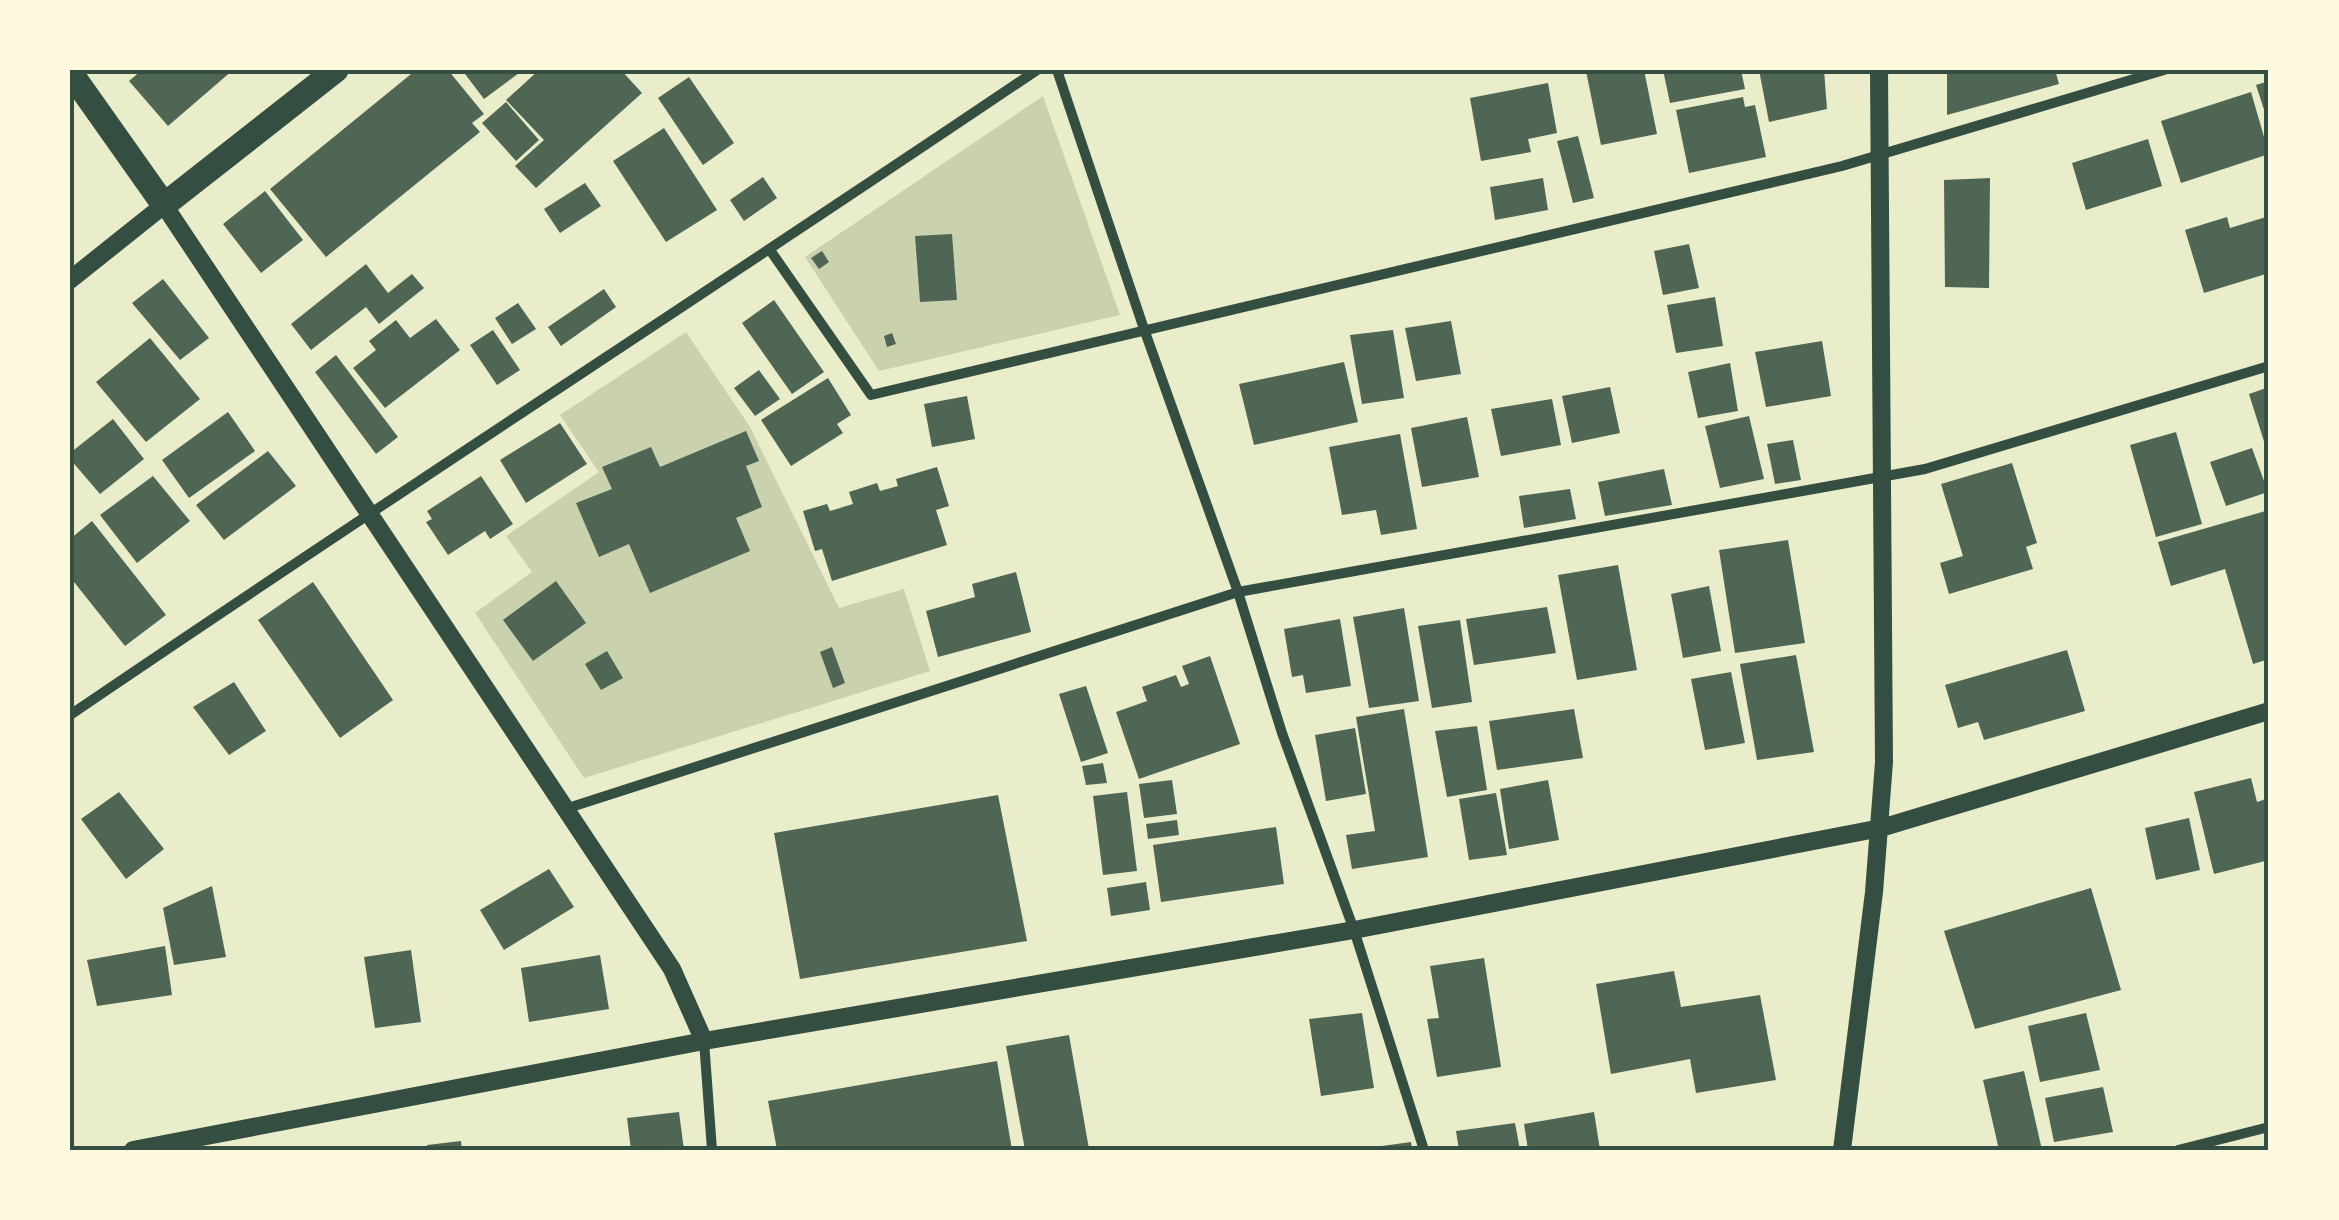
<svg xmlns="http://www.w3.org/2000/svg" width="2339" height="1220" viewBox="0 0 2339 1220" font-family="'Open Sans',sans-serif">
  <style>
    .green { fill: #cad2ad }
    .building { fill: #4f6655 }
    .lines { fill: none; stroke-linecap: round; stroke-linejoin: round }
    .minor { stroke: #344e41; stroke-width: 10 }
    .tertiary { stroke: #344e41; stroke-width: 18 }
    .primary { stroke: #344e41; stroke-width: 25 }
    .neatline { fill: none; stroke: #344e41; stroke-width: 4 }
  </style>
  <rect width="100%" height="100%" fill="#e9edc9"/>
  <path class="green" d="M1043,96L1120,315L879,371L805,257Z
    M686,332L750,427L839,608L904,589L930,671L584,778L475,613L532,572L506,536L599,472L560,415Z"/>
  <path class="building" d="M142,70H233L168,126L129,81Z
    M416,70H448L484,114L472,123L480,132L326,257L270,189Z
    M462,70H523L484,99Z
    M539,70H621L642,93L536,188L515,166L544,140L506,100Z
    M1592,70H1644L1657,134L1601,145L1586,71Z
    M1663,70H1741L1745,89L1670,103Z
    M1759,70H1824L1827,109L1769,122Z
    M1947,70H2055L2059,84L1947,115Z
    M689,77L734,143L703,165L658,98Z
    M2269,81V122H2268L2256,85Z
    M1548,83L1557,133L1528,139L1531,152L1481,161L1470,98Z
    M2251,92L2269,154L2181,183L2161,121Z
    M1743,97L1745,107L1755,105L1766,157L1689,173L1676,110Z
    M506,102L539,140L516,161L482,123Z
    M664,128L717,210L666,242L613,161Z
    M1578,136L1594,198L1573,203L1557,141Z
    M2148,139L2162,186L2086,210L2072,163Z
    M763,177L777,198L744,221L730,200Z
    M1543,178L1548,210L1495,220L1490,187Z
    M1990,178L1989,288L1945,287L1944,180Z
    M585,183L601,206L560,233L544,209Z
    M265,191L303,240L261,273L223,224Z
    M2227,217L2230,228L2266,217L2269,273L2204,293L2185,230Z
    M952,234L957,300L920,302L915,236Z
    M1689,244L1699,288L1663,295L1654,251Z
    M822,251L829,262L819,269L811,258Z
    M366,264L388,293L412,274L424,288L379,324L366,307L311,350L291,324Z
    M163,279L209,338L180,360L132,303Z
    M604,289L616,307L561,346L548,327Z
    M1715,297L1723,346L1676,353L1667,305Z
    M774,300L824,372L792,394L742,323Z
    M518,303L536,329L512,344L495,318Z
    M436,319L460,350L385,408L353,368L376,350L369,341L396,320L410,338Z
    M1451,321L1461,374L1416,381L1405,328Z
    M493,330L520,370L497,385L470,345Z
    M1393,330L1404,398L1362,404L1350,335Z
    M892,333L896,344L887,347L884,336Z
    M150,338L200,399L146,442L96,382Z
    M1822,341L1831,396L1766,407L1755,352Z
    M336,355L398,437L376,454L315,372Z
    M1344,362L1358,422L1254,445L1239,384Z
    M1730,363L1738,411L1698,418L1688,372Z
    M759,370L780,399L755,416L734,388Z
    M828,378L851,415L837,424L843,433L791,466L761,420Z
    M1610,387L1620,433L1572,443L1562,396Z
    M2269,387V454H2268L2249,394Z
    M967,396L975,439L932,447L924,404Z
    M1552,399L1561,445L1501,456L1491,409Z
    M228,412L255,451L189,498L162,460Z
    M1749,416L1764,479L1720,488L1705,426Z
    M1467,417L1479,477L1422,487L1411,428Z
    M113,419L144,459L100,494L70,459V453Z
    M560,423L587,464L526,503L500,460Z
    M746,431L759,461L746,466L762,507L736,518L750,551L650,593L629,544L599,557L576,503L612,489L602,467L651,447L660,467Z
    M2176,432L2202,524L2156,537L2130,445Z
    M1400,434L1417,529L1381,535L1376,510L1342,515L1329,447Z
    M1793,440L1801,480L1775,484L1767,444Z
    M2252,448L2268,492L2226,506L2210,462Z
    M268,451L296,486L224,540L196,505Z
    M2012,463L2037,543L2026,547L2033,569L1949,594L1940,563L1963,556L1941,484Z
    M937,467L949,506L936,510L947,545L832,581L822,549L815,551L803,511L827,504L830,511L853,504L849,492L877,483L880,491L898,486L896,479Z
    M1664,469L1672,505L1605,516L1598,482Z
    M153,476L190,521L137,563L100,515Z
    M481,476L513,524L490,539L485,531L448,555L426,522L432,519L427,511Z
    M1570,489L1576,519L1524,528L1519,496Z
    M2269,510V659L2253,664L2225,569L2171,586L2158,542Z
    M92,521L166,615L125,646L70,577V539Z
    M1788,540L1805,643L1735,653L1719,550Z
    M1618,565L1637,670L1577,680L1558,575Z
    M1016,572L1031,632L938,657L926,611L975,597L972,584Z
    M556,581L586,623L533,661L503,620Z
    M313,582L393,700L340,738L258,620Z
    M1709,586L1721,651L1683,658L1671,594Z
    M1547,607L1556,653L1474,665L1466,619Z
    M1404,608L1419,701L1369,708L1353,617Z
    M1340,619L1351,686L1306,693L1303,675L1292,677L1284,629Z
    M1460,620L1472,702L1432,708L1418,626Z
    M832,647L845,683L833,688L820,652Z
    M2067,650L2085,711L1984,740L1978,722L1958,728L1945,685Z
    M607,651L623,678L601,690L585,664Z
    M1796,655L1814,752L1757,760L1740,664Z
    M1210,656L1240,744L1139,779L1116,712L1147,701L1142,687L1176,675L1181,687L1189,684L1182,666Z
    M1731,672L1745,743L1705,750L1691,679Z
    M234,682L266,731L229,755L193,707Z
    M1086,686L1108,753L1081,762L1059,694Z
    M1404,709L1428,857L1352,869L1346,835L1375,831L1356,717Z
    M1574,709L1583,758L1497,770L1489,721Z
    M1477,726L1487,790L1447,797L1435,731Z
    M1355,728L1366,794L1326,801L1315,735Z
    M1103,763L1107,783L1086,785L1082,766Z
    M2251,778L2257,802L2269,798V860L2214,874L2194,792Z
    M1172,780L1177,814L1144,818L1139,784Z
    M1548,780L1559,840L1509,849L1500,789Z
    M119,792L164,849L126,879L81,819Z
    M1127,792L1137,871L1103,875L1093,796Z
    M1496,793L1507,855L1469,860L1459,799Z
    M998,795L1027,941L800,979L774,833Z
    M2189,818L2200,870L2156,880L2145,828Z
    M1177,820L1179,835L1148,839L1146,824Z
    M1276,827L1284,884L1161,902L1153,845Z
    M549,869L574,907L504,950L480,910Z
    M1146,882L1150,910L1111,916L1107,888Z
    M212,886L226,957L174,965L163,908Z
    M2091,888L2121,990L1975,1029L1944,931Z
    M165,946L172,995L97,1006L87,960Z
    M411,950L421,1022L375,1028L364,957Z
    M600,955L609,1009L529,1022L521,968Z
    M1484,958L1501,1067L1437,1077L1427,1019L1439,1018L1430,966Z
    M1674,971L1681,1007L1760,995L1776,1080L1696,1093L1690,1059L1611,1074L1596,984Z
    M1362,1013L1374,1088L1321,1096L1309,1019Z
    M2086,1013L2100,1070L2040,1082L2028,1026Z
    M1069,1035L1089,1149L1025,1150L1006,1046Z
    M997,1061L1012,1150H777L768,1101Z
    M2024,1071L2042,1150H1999L1983,1080Z
    M2103,1087L2113,1132L2054,1142L2045,1098Z
    M679,1112L684,1150H631L627,1118Z
    M1594,1112L1600,1150H1528L1524,1124Z
    M1515,1123L1520,1150H1459L1456,1131Z
    M461,1141L462,1150H428L427,1145Z
    M1411,1142L1412,1150H1367V1148Z"/>
  <g class="lines">
    <path class="minor" d="M1057,70L1144,329L1238,592L1282,733L1354,930L1424,1150
      M770,250L871,395L1842,166L2164,70
      M70,715C390,497 716,287 1037,70
      M565,809L1238,592L1925,469L2269,366
      M704,1041L712,1150
      M2178,1150L2269,1127"/>
    <path class="tertiary" d="M70,280L164,205L672,969L704,1041
      M133,1150L704,1041L1354,930L1881,828L2269,711
      M1842,1150L1874,892L1884,762L1879,70"/>
    <path class="primary" d="M70,72L164,205L336,70"/>
  </g>
  <rect width="2339" height="1220" fill="none" stroke="#fefae0" stroke-width="145"/>
  <rect x="72" y="72" width="2194" height="1076" class="neatline"/>
</svg>
